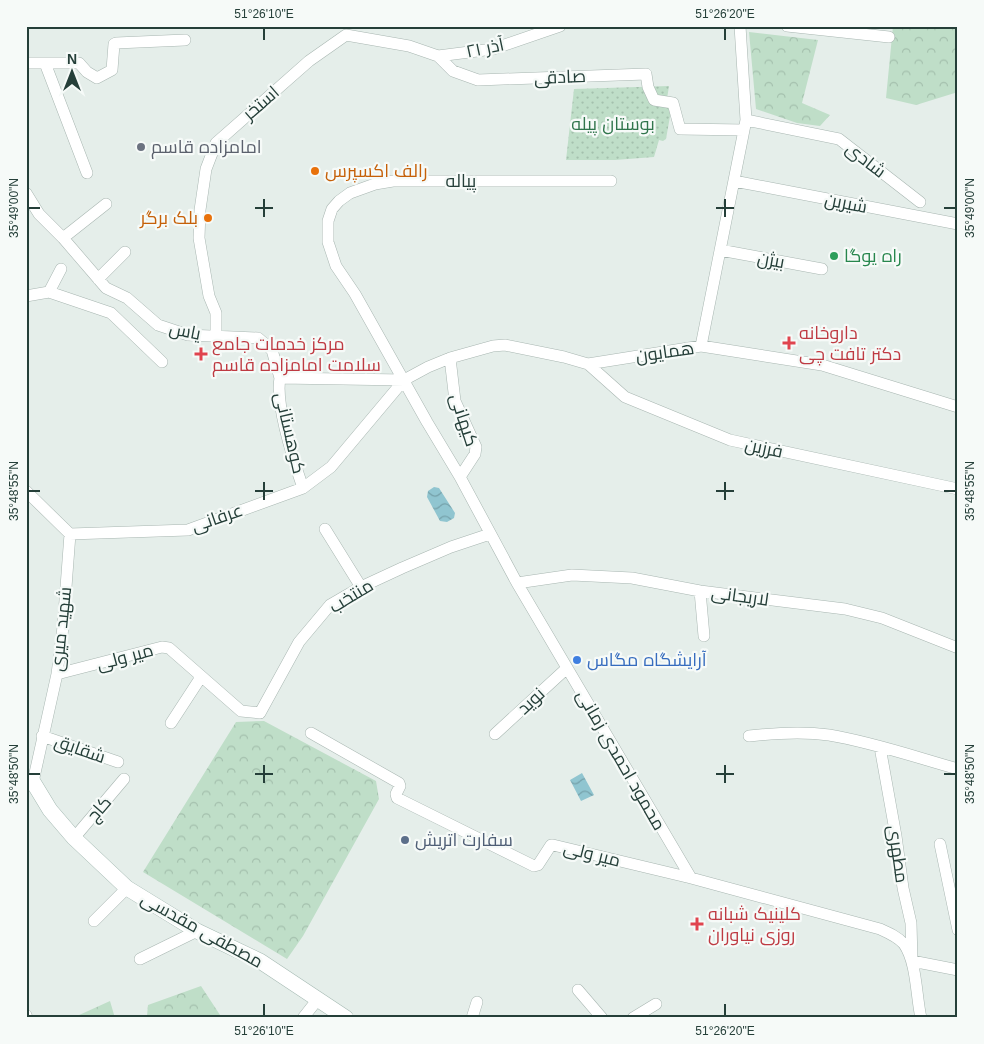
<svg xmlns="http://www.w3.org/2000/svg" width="984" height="1044" viewBox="0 0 984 1044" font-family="Helvetica,Cairo,sans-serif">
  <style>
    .forest { fill: url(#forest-crowns) }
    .park { fill: url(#park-dots) }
    .water { fill: url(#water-waves) }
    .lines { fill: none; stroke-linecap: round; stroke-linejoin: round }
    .street-casing { stroke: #a8b6b1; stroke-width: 12 }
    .secondary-casing { stroke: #a4b9b2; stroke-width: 16 }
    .street { stroke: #fff; stroke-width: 11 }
    .secondary { stroke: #fff; stroke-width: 15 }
    .ticks { fill: none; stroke: #253f39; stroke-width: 2 }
    .worship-dot { fill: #6b7280; stroke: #f6faf8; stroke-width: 2 }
    .food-dot { fill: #e8710a; stroke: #f6faf8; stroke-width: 2 }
    .leisure-dot { fill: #2e9e5b; stroke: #f6faf8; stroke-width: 2 }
    .health-dot { fill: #e0444e; stroke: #f6faf8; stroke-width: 2 }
    .shop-dot { fill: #3f7fe0; stroke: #f6faf8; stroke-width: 2 }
    .service-dot { fill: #5c6f8a; stroke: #f6faf8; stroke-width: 2 }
    .labels { text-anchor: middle; stroke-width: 4.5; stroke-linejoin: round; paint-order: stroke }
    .street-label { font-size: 18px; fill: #253f39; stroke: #f6faf8 }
    .park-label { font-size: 18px; fill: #30754c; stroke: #f6faf8 }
    .worship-label { font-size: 18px; fill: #5b616d; stroke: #f6faf8; text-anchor: start }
    .food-label { font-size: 18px; fill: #c56008; stroke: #f6faf8; text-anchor: start }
    .leisure-label { font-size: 18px; fill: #27864d; stroke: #f6faf8; text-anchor: start }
    .health-label { font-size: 18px; fill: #be3a42; stroke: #f6faf8; text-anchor: start }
    .shop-label { font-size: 18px; fill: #366cbe; stroke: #f6faf8; text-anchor: start }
    .service-label { font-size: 18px; fill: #4e5e75; stroke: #f6faf8; text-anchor: start }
    .neatline { fill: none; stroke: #253f39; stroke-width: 2 }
    .ticks-label { font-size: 12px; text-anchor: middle; fill: #253f39 }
  </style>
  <defs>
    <pattern id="forest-crowns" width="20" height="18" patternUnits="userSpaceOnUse" patternTransform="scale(1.25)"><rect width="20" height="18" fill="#bfdec8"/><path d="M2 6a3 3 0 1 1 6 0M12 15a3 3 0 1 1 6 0" fill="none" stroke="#a4c0ad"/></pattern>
    <pattern id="park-dots" width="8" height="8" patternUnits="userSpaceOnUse" patternTransform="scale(1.25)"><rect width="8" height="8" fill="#bfdec8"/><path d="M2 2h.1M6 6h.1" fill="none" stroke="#a4c0ad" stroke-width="1.8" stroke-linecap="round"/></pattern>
    <pattern id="water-waves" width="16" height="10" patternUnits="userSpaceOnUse" patternTransform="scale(1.25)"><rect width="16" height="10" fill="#90c5d0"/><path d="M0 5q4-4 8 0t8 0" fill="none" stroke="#75a1aa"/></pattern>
  </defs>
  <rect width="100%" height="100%" fill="#e5eeea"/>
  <path class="forest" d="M893,26H958V92L916,105L886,98Z
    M749,32L818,40L802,103L830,115L820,126L797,123L756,109Z
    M264,721L376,781L379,799L303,936L287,959L143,872L236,722Z
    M201,986L222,1018H144L147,1016L148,1005Z
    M110,1001L115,1018H77V1016Z"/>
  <path class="park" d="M669,86L667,99L672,105L666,139L663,141L659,140L654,157L615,160H566L574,89Z"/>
  <path class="water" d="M434,487L439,488L455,513L454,518L447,522L440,521L427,497L428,491Z
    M582,773L594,795L581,801L570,780Z"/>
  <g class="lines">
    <g class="street-casing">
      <path id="street" d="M787,26L889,37
        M438,56L493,49L560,26
        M26,63H79L87,72L97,78L112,70L114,44L116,43L185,40
        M45,63L87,173
        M746,120L839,139L920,202
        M611,181H393L375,184L350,193L339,201L332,209L328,221V242L336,266L355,294L427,422L460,477L517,583L691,878L880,929C889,933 898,937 904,944C917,963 916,996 921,1018
        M734,181L958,224
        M26,193L39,214L63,238L106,288L127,298L158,325L188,335L258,338L272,350L280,378L404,380
        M63,238L106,204
        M720,250L822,269
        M98,279L125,252
        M49,292L61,269
        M26,296L49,292L111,313L162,362
        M216,336V313L209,296L199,238L200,210L206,169L216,143L309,61L346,35L409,46L438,56L453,71L478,80L646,74L648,87L654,100L673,103L680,129L744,130
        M701,346L746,120L740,26
        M450,358L455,401L476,447L475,454L460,477
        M588,364L625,397L730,440L958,489
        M280,378C275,404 294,462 303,488
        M26,491L70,534L63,627L57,674L33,782L26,786
        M325,529L361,587
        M70,534L188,530L303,488L331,467L404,380L428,367L450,358L493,346L505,345L564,357L588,364L701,346L822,365L958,407
        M517,583L572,575L632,578L700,591L845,609L882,618L958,648
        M700,591L704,636
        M57,674L162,647L169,648L241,711L260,713L299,642L330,605L361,587L402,568L451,547L490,534
        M171,723L201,677
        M311,733L399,783L400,786L396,794L397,798L534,866L538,865L551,845H553L691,878
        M495,734L567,668
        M42,736L118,762
        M749,736C775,733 802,731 829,735C872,742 915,757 958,769
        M880,747L896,836L903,888L911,923L912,961L958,970
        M74,838L124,779
        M940,844L958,930
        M94,921L127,888
        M140,959L197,931
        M578,990L602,1018
        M26,1015L27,1018
        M303,1018L318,999
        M472,1018L477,1002
        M633,1018L656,1004"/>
    </g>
    <g class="secondary-casing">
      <path id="secondary" d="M33,782L50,810L74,838L127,888L197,931L260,961L346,1018"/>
    </g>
    <use href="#street" class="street"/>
    <use href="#secondary" class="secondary"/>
  </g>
  <path class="ticks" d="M264,28V40M725,28V40M264,199V217M725,199V217M28,208H40M255,208H273M716,208H734M944,208H956M264,482V500M725,482V500M28,491H40M255,491H273M716,491H734M944,491H956M264,765V783M725,765V783M28,774H40M255,774H273M716,774H734M944,774H956M264,1004V1016M725,1004V1016"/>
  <circle class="worship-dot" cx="141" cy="147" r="5"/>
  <g class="food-dot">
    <circle cx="315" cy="171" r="5"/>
    <circle cx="208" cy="218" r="5"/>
  </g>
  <circle class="leisure-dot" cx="834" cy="256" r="5"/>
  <g class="health-dot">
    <path d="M786.5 335.5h5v5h5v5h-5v5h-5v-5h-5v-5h5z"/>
    <path d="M198.5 346.5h5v5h5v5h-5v5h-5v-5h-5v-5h5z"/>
    <path d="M694.5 916.5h5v5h5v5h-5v5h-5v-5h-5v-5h5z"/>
  </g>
  <circle class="shop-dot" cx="577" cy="660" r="5"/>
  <circle class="service-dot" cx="405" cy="840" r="5"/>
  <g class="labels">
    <g class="street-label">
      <text transform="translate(485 48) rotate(-12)" y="6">۲۱ آذر</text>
      <text transform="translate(560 77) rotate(-2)" y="6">صادقی</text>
      <text transform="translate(261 103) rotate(-41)" y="6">استخر</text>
      <text transform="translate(866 160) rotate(38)" y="6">شادی</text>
      <text x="461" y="187">پیاله</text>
      <text transform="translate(846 203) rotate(11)" y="6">شیرین</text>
      <text transform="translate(771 260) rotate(10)" y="6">بیژن</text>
      <text transform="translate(185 331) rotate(11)" y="6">یاس</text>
      <text transform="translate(665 352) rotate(-8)" y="6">همایون</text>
      <text transform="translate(464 420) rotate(72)" y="6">کیهانی</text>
      <text transform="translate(290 433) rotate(77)" y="6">کوهستانی</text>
      <text transform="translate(764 448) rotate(12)" y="6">فرزین</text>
      <text transform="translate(217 518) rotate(-19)" y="6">عرفانی</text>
      <text transform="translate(351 596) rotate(-31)" y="6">منتخب</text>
      <text transform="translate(740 596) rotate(8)" y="6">لاریجانی</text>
      <text transform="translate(61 629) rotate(-84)" y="6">شهید میری</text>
      <text transform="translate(125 657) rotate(-15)" y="6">میر ولی</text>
      <text transform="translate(531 701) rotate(-43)" y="6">نوید</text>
      <text transform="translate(80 749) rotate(19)" y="6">شقایق</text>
      <text transform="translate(621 760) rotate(60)" y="6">محمود احمدی زمانی</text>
      <text transform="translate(99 809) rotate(-49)" y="6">کاج</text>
      <text transform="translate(592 854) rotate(14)" y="6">میر ولی</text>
      <text transform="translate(898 854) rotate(82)" y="6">مطهری</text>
      <text transform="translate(202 930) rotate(29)" y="6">مصطفی مقدسی</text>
    </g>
    <g class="park-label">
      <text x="613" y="130">بوستان پیله</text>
    </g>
    <g class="worship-label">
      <text x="151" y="153">امامزاده قاسم</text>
    </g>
    <g class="food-label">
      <text x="325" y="177">رالف اکسپرس</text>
      <text x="198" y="224" text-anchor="end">بلک برگر</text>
    </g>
    <g class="leisure-label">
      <text x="844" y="262">راه یوگا</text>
    </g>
    <g class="health-label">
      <text x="799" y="339">داروخانه<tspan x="799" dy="21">دکتر تافت چی</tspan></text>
      <text x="212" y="350">مرکز خدمات جامع<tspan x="212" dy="21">سلامت امامزاده قاسم</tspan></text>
      <text x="708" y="920">کلینیک شبانه<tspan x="708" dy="21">روزی نیاوران</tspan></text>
    </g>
    <g class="shop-label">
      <text x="587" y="666">آرایشگاه مگاس</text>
    </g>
    <g class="service-label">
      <text x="415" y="846">سفارت اتریش</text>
    </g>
  </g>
  <rect width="984" height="1044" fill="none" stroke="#f6faf8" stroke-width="55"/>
  <g transform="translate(72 72)" stroke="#f6faf8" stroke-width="4" paint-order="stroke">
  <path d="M0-4L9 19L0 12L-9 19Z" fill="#253f39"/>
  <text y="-8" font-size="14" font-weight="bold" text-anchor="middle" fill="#253f39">N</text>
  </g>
  <rect x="28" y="28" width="928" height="988" class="neatline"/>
  <g class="ticks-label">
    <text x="264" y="18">51°26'10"E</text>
    <text x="725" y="18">51°26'20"E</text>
    <text transform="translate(14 208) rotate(-90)" y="4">35°49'00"N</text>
    <text transform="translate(970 208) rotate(-90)" y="4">35°49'00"N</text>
    <text transform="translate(14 491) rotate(-90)" y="4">35°48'55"N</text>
    <text transform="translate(970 491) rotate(-90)" y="4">35°48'55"N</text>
    <text transform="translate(14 774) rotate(-90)" y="4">35°48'50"N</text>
    <text transform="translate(970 774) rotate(-90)" y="4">35°48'50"N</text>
    <text x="264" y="1035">51°26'10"E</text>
    <text x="725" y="1035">51°26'20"E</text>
  </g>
</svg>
